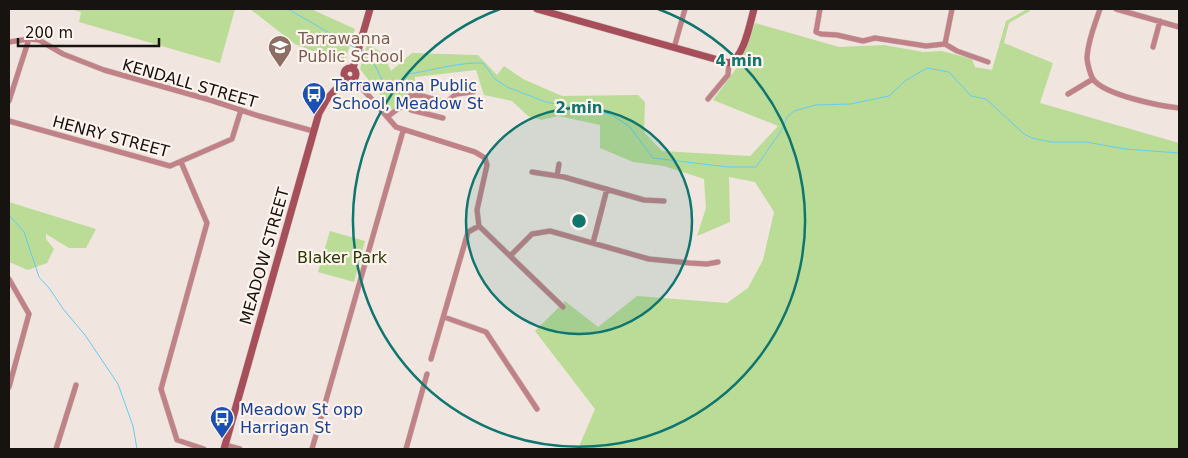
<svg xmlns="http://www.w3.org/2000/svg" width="1188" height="458" viewBox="0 0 1188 458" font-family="'DejaVu Sans',sans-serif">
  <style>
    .green { fill: #badc97 }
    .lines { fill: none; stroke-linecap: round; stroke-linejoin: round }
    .stream { stroke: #65ccf2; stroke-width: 1 }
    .street-casing { stroke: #cec3bf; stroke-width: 6 }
    .secondary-casing { stroke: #cec3bf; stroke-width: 8 }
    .street { stroke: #c08287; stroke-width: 5 }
    .secondary { stroke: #a64f5a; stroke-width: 7 }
    .ring { fill: none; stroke: #0f766e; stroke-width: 2.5 }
    .labels { text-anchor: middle; stroke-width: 4.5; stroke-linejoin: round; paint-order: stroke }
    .education-label { font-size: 16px; fill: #785e54; stroke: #fff3ed; text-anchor: start }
    .street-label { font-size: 16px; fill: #171311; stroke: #fff3ed }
    .transit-label { font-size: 16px; fill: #164399; stroke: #fff3ed; text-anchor: start }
    .park-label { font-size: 16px; fill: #263b03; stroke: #fff3ed }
    .centre { fill: #0f766e; stroke: #fff3ed; stroke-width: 2.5 }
    .ring-label { font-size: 15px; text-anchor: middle; font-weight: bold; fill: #0f766e; stroke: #fff3ed; stroke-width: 4.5; stroke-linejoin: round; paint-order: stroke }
  </style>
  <rect width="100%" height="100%" fill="#f1e5e0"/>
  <path class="green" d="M70,9H235L220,63L79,22L81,12Z
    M250,9H311L355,29L344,64L295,44Z
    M1027,9H1029L1030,11L1009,23L1004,43L1053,63L1040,103L1179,143V449H578L595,409L535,331L565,301L598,327L637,296L727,303L748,288L763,260L774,212L755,182L729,177L730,222L697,236L706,208L704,179L664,166L633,162L600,148V125L558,116L541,120L528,116L512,101L484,95L476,70L415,77L414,94L393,111L360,69L367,44L383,53L391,71L412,53L478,55L497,75L504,66L523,79L562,96L638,95L645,102L644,132L662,151L750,156L778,126L713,100L738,66L747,46L755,23L839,47L884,45L923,52L942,51L972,59L975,67L992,70L1006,21Z
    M9,202L96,229L86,248H69L46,234V239L54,249L47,263L28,270L9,262Z
    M330,231L365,241L354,282L318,272Z"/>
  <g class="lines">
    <path class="stream" d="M288,9L357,49
      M361,50L369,54L387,89L401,85L409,74C433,70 460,62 483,63L495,79L507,87L546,102L610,114L629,126L653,158L728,167H756L783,128L787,117L794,111L816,105L850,104L889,96L905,81L927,68L949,72L971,96L986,99L1024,134L1032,138L1051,142H1086L1125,149L1179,153
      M9,215L24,232L39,277L49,288L64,310L85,335L118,384L133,426L137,449"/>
    <g class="street-casing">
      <path id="street" d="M820,9L816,32L821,34L837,35L863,41L875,38L926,46L945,44
        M1100,9C1095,24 1088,40 1087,57C1087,62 1090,74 1093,79C1104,95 1160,106 1179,108
        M1116,9L1179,27
        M9,42L29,39L39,40L63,54L104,70L210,100L259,116L313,131
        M945,44L957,51L988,62
        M945,44L952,9
        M1153,47L1160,21
        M674,48L685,9
        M354,79L396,127L475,152L485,158L487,165L477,210L479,226L468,232L431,359
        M1068,94L1093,79
        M708,99L728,75L729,63
        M9,101L29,39
        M403,105L411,110L443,118
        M387,117L403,105L410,96L419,95L446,103L456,94L473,92
        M9,121L170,166L232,139L241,110
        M181,162L207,223L161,389L177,440L204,449
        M532,172L564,177L644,200L664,201
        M557,176L559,164
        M479,226L563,307
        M593,243L607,189
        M510,256L532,234L550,231L649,259L690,263L707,264L718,262
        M9,279L29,314L9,387
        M444,317L486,332L537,409
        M225,445L240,449
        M56,449L76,385
        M312,449L403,131
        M406,449L427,374"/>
    </g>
    <g class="secondary-casing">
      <path id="secondary" d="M537,9L729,63C744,58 750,23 754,9
        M344 74a6 6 0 1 1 12 0a6 6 0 1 1-12 0Z
        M353,68L370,9
        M224,449L319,113L327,99L346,78"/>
    </g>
    <use href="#street" class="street"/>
    <use href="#secondary" class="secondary"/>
  </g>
  <circle cx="579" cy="221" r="113" fill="#0f766e" fill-opacity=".12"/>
  <g class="ring">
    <circle cx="579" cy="221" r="113"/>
    <path d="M658 9A226 226 0 1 1 500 9"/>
  </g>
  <defs>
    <g id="school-pin" transform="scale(1.25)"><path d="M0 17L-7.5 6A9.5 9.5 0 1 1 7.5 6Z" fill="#8d6e63" stroke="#fff3ed"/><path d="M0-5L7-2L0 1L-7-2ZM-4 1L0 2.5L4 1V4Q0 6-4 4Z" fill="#fff"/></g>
    <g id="bus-pin" transform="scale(1.25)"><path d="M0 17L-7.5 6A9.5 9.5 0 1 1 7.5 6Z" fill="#1a4fb4" stroke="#fff3ed"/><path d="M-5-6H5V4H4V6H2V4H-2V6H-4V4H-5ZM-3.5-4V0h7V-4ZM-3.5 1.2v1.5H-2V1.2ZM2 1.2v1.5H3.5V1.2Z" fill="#fff"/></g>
  </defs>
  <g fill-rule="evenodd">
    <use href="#school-pin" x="280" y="47"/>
    <use href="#bus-pin" x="314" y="94"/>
    <use href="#bus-pin" x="222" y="418"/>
  </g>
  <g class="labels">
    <g class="education-label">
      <text x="298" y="44">Tarrawanna<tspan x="298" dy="18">Public School</tspan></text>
    </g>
    <g class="street-label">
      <text transform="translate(190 83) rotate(16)" y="6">KENDALL STREET</text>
      <text transform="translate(111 136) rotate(15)" y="6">HENRY STREET</text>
      <text transform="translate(264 256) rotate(-74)" y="6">MEADOW STREET</text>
    </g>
    <g class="transit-label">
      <text x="332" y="91">Tarrawanna Public<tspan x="332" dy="18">School, Meadow St</tspan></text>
      <text x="240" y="415">Meadow St opp<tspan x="240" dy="18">Harrigan St</tspan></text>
    </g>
    <g class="park-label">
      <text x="342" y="263">Blaker Park</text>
    </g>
  </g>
  <circle cx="579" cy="221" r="8" class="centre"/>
  <g class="ring-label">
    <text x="739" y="66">4 min</text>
    <text x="579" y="113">2 min</text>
  </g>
  <rect width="1188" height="458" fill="none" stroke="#171311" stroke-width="20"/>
  <path d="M18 38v8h141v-8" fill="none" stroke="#171311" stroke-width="2.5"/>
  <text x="25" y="38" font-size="15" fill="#171311" stroke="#fff3ed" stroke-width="4" paint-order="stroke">200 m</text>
</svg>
